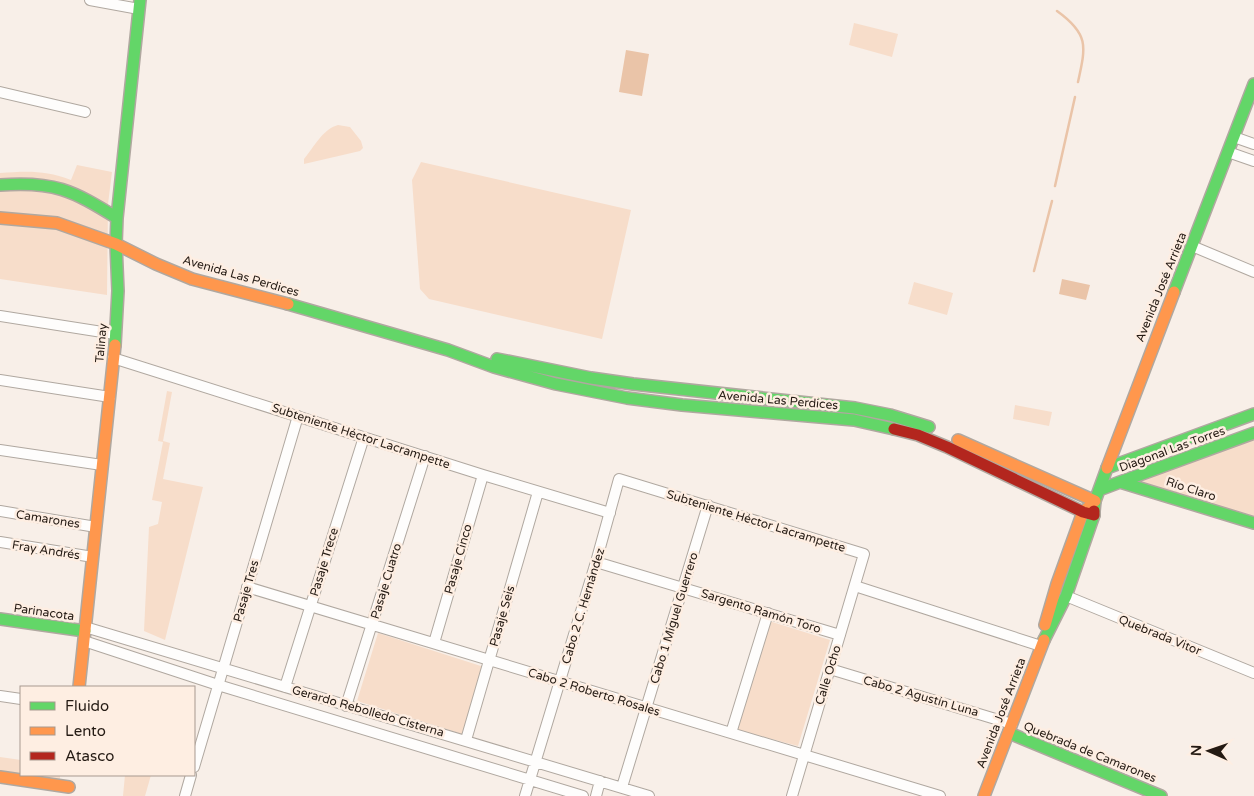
<svg xmlns="http://www.w3.org/2000/svg" width="1254" height="796" viewBox="0 0 1254 796" font-family="'Varela Round',sans-serif">
  <style>
    .green { fill: #f7ddca }
    .water { fill: #eac4a8 }
    .lines { fill: none; stroke-linecap: round; stroke-linejoin: round }
    .stream { stroke: #eac4a8; stroke-width: 2.5 }
    .street-casing { stroke: #b0a8a0; stroke-width: 12 }
    .fast-casing { stroke: #b0a8a0; stroke-width: 14 }
    .slow-casing { stroke: #b0a8a0; stroke-width: 14 }
    .jam-casing { stroke: #b0a8a0; stroke-width: 14 }
    .street { stroke: #fefdfc; stroke-width: 10 }
    .fast { stroke: #63d668; stroke-width: 11 }
    .slow { stroke: #ff974d; stroke-width: 11 }
    .jam { stroke: #b3261e; stroke-width: 11 }
    .labels { text-anchor: middle; stroke-width: 5; stroke-linejoin: round; paint-order: stroke }
    .street-label { font-size: 12px; fill: #241a13; stroke: #feeee2 }
  </style>
  <rect width="100%" height="100%" fill="#f8efe8"/>
  <path class="green" d="M854,23L898,34L892,57L849,45Z
    M338,125L350,127L361,141L363,148L360,151L304,164V159C314,147 323,129 338,125Z
    M421,162L631,210L602,339L429,299L420,289L412,180Z
    M77,165L112,172L108,204L107,295L0,279V173C27,171 45,170 71,180Z
    M914,282L953,293L947,315L908,304Z
    M167,391L172,392L163,441L170,443L163,479L203,487L165,640L144,631L149,527L158,524L162,502L152,500L163,442L158,441Z
    M1015,405L1052,412L1049,426L1013,419Z
    M1254,438V517L1134,482Z
    M769,621L830,640L798,746L737,730Z
    M378,633L484,667L462,734L357,701Z
    M0,757L21,760V775H60V781L0,773Z
    M125,775H151L145,796H123Z"/>
  <path class="water" d="M626,50L649,54L642,96L619,92Z
    M1062,279L1090,285L1086,300L1059,294Z"/>
  <g class="lines">
    <path class="stream" d="M1057,11C1089,34 1086,46 1078,82
      M1055,186L1075,97
      M1034,271L1052,201"/>
    <g class="street-casing">
      <path id="street" d="M90,0L139,9
        M0,92L85,112
        M1234,137L1254,144
        M1228,152L1254,161
        M1192,246L1254,272
        M0,316L115,334
        M113,358L483,475L610,513
        M0,380L110,397
        M0,450L102,465
        M0,511L96,527
        M0,542L93,557
        M596,562L840,635
        M855,586L1041,646
        M247,587L940,796
        M1066,596L1254,673
        M85,627L649,796
        M84,641L218,685L583,796
        M434,643L483,475
        M830,669L1012,724
        M285,687L364,437
        M0,696L21,699
        M346,706L425,456
        M731,733L768,613
        M466,740L538,492
        M194,767L298,416
        M622,787L708,505
        M185,796L191,775
        M525,796L596,562L619,479L864,554L792,796
        M596,796L600,781"/>
    </g>
    <g class="fast-casing">
      <path id="fast" d="M0,185C54,181 72,190 117,218L116,244
        M117,218L140,0
        M1174,292L1254,84
        M288,304L448,350L494,367L556,384L627,398L682,405L854,420L894,429
        M115,345L118,291L116,244
        M497,359L591,378L633,384L855,408L890,415L929,427
        M1120,482L1254,433
        M1099,490L1120,482L1254,523
        M1094,511L1095,501L1107,468L1254,414
        M0,619L85,631
        M1044,640L1066,596L1094,515
        M1009,733L1161,796"/>
    </g>
    <g class="slow-casing">
      <path id="slow" d="M0,218L57,223L116,244L156,264L192,279L288,304
        M958,440L1095,501
        M1107,468L1174,292
        M1045,625L1057,584L1083,512L1092,504
        M79,687L115,345
        M0,777L69,787
        M984,796L1044,640"/>
    </g>
    <g class="jam-casing">
      <path id="jam" d="M894,429L918,435L947,447L1083,512L1094,515V511"/>
    </g>
    <use href="#street" class="street"/>
    <use href="#fast" class="fast"/>
    <use href="#slow" class="slow"/>
    <use href="#jam" class="jam"/>
  </g>
  <g class="labels">
    <g class="street-label">
      <text transform="translate(241 276) rotate(16)" y="4">Avenida Las Perdices</text>
      <text transform="translate(1161 287) rotate(-68)" y="4">Avenida José Arrieta</text>
      <text transform="translate(101 343) rotate(-85)" y="4">Talinay</text>
      <text transform="translate(778 400) rotate(5)" y="4">Avenida Las Perdices</text>
      <text transform="translate(361 436) rotate(18)" y="4">Subteniente Héctor Lacrampette</text>
      <text transform="translate(1172 449) rotate(-20)" y="4">Diagonal Las Torres</text>
      <text transform="translate(1191 489) rotate(18)" y="4">Río Claro</text>
      <text transform="translate(48 519) rotate(9)" y="4">Camarones</text>
      <text transform="translate(756 521) rotate(17)" y="4">Subteniente Héctor Lacrampette</text>
      <text transform="translate(46 550) rotate(9)" y="4">Fray Andrés</text>
      <text transform="translate(458 559) rotate(-74)" y="4">Pasaje Cinco</text>
      <text transform="translate(324 562) rotate(-73)" y="4">Pasaje Trece</text>
      <text transform="translate(386 581) rotate(-73)" y="4">Pasaje Cuatro</text>
      <text transform="translate(246 591) rotate(-74)" y="4">Pasaje Tres</text>
      <text transform="translate(583 606) rotate(-73)" y="4">Cabo 2 C. Hernández</text>
      <text transform="translate(761 611) rotate(17)" y="4">Sargento Ramón Toro</text>
      <text transform="translate(44 612) rotate(8)" y="4">Parinacota</text>
      <text transform="translate(502 616) rotate(-74)" y="4">Pasaje Seis</text>
      <text transform="translate(674 618) rotate(-73)" y="4">Cabo 1 Miguel Guerrero</text>
      <text transform="translate(1160 635) rotate(22)" y="4">Quebrada Vitor</text>
      <text transform="translate(828 675) rotate(-73)" y="4">Calle Ocho</text>
      <text transform="translate(594 692) rotate(17)" y="4">Cabo 2 Roberto Rosales</text>
      <text transform="translate(921 696) rotate(16)" y="4">Cabo 2 Agustín Luna</text>
      <text transform="translate(368 711) rotate(16)" y="4">Gerardo Rebolledo Cisterna</text>
      <text transform="translate(1001 713) rotate(-69)" y="4">Avenida José Arrieta</text>
      <text transform="translate(1090 752) rotate(22)" y="4">Quebrada de Camarones</text>
    </g>
  </g>
  <rect x="20" y="686" width="175" height="90" fill="#feeee2" stroke="#a7998f"/>
  <rect x="30" y="702" width="25" height="8" fill="#63d668" stroke="#a7998f"/>
  <text x="65" y="711" font-size="15" fill="#241a13">Fluido</text>
  <rect x="30" y="727" width="25" height="8" fill="#ff974d" stroke="#a7998f"/>
  <text x="65" y="736" font-size="15" fill="#241a13">Lento</text>
  <rect x="30" y="752" width="25" height="8" fill="#b3261e" stroke="#a7998f"/>
  <text x="65" y="761" font-size="15" fill="#241a13">Atasco</text>
  <g transform="translate(1209 751) rotate(272)" stroke="#feeee2" stroke-width="4" paint-order="stroke">
  <path d="M0-4L9 19L0 12L-9 19Z" fill="#241a13"/>
  <text y="-8" font-size="14" font-weight="bold" text-anchor="middle" fill="#241a13">N</text>
  </g>
</svg>
